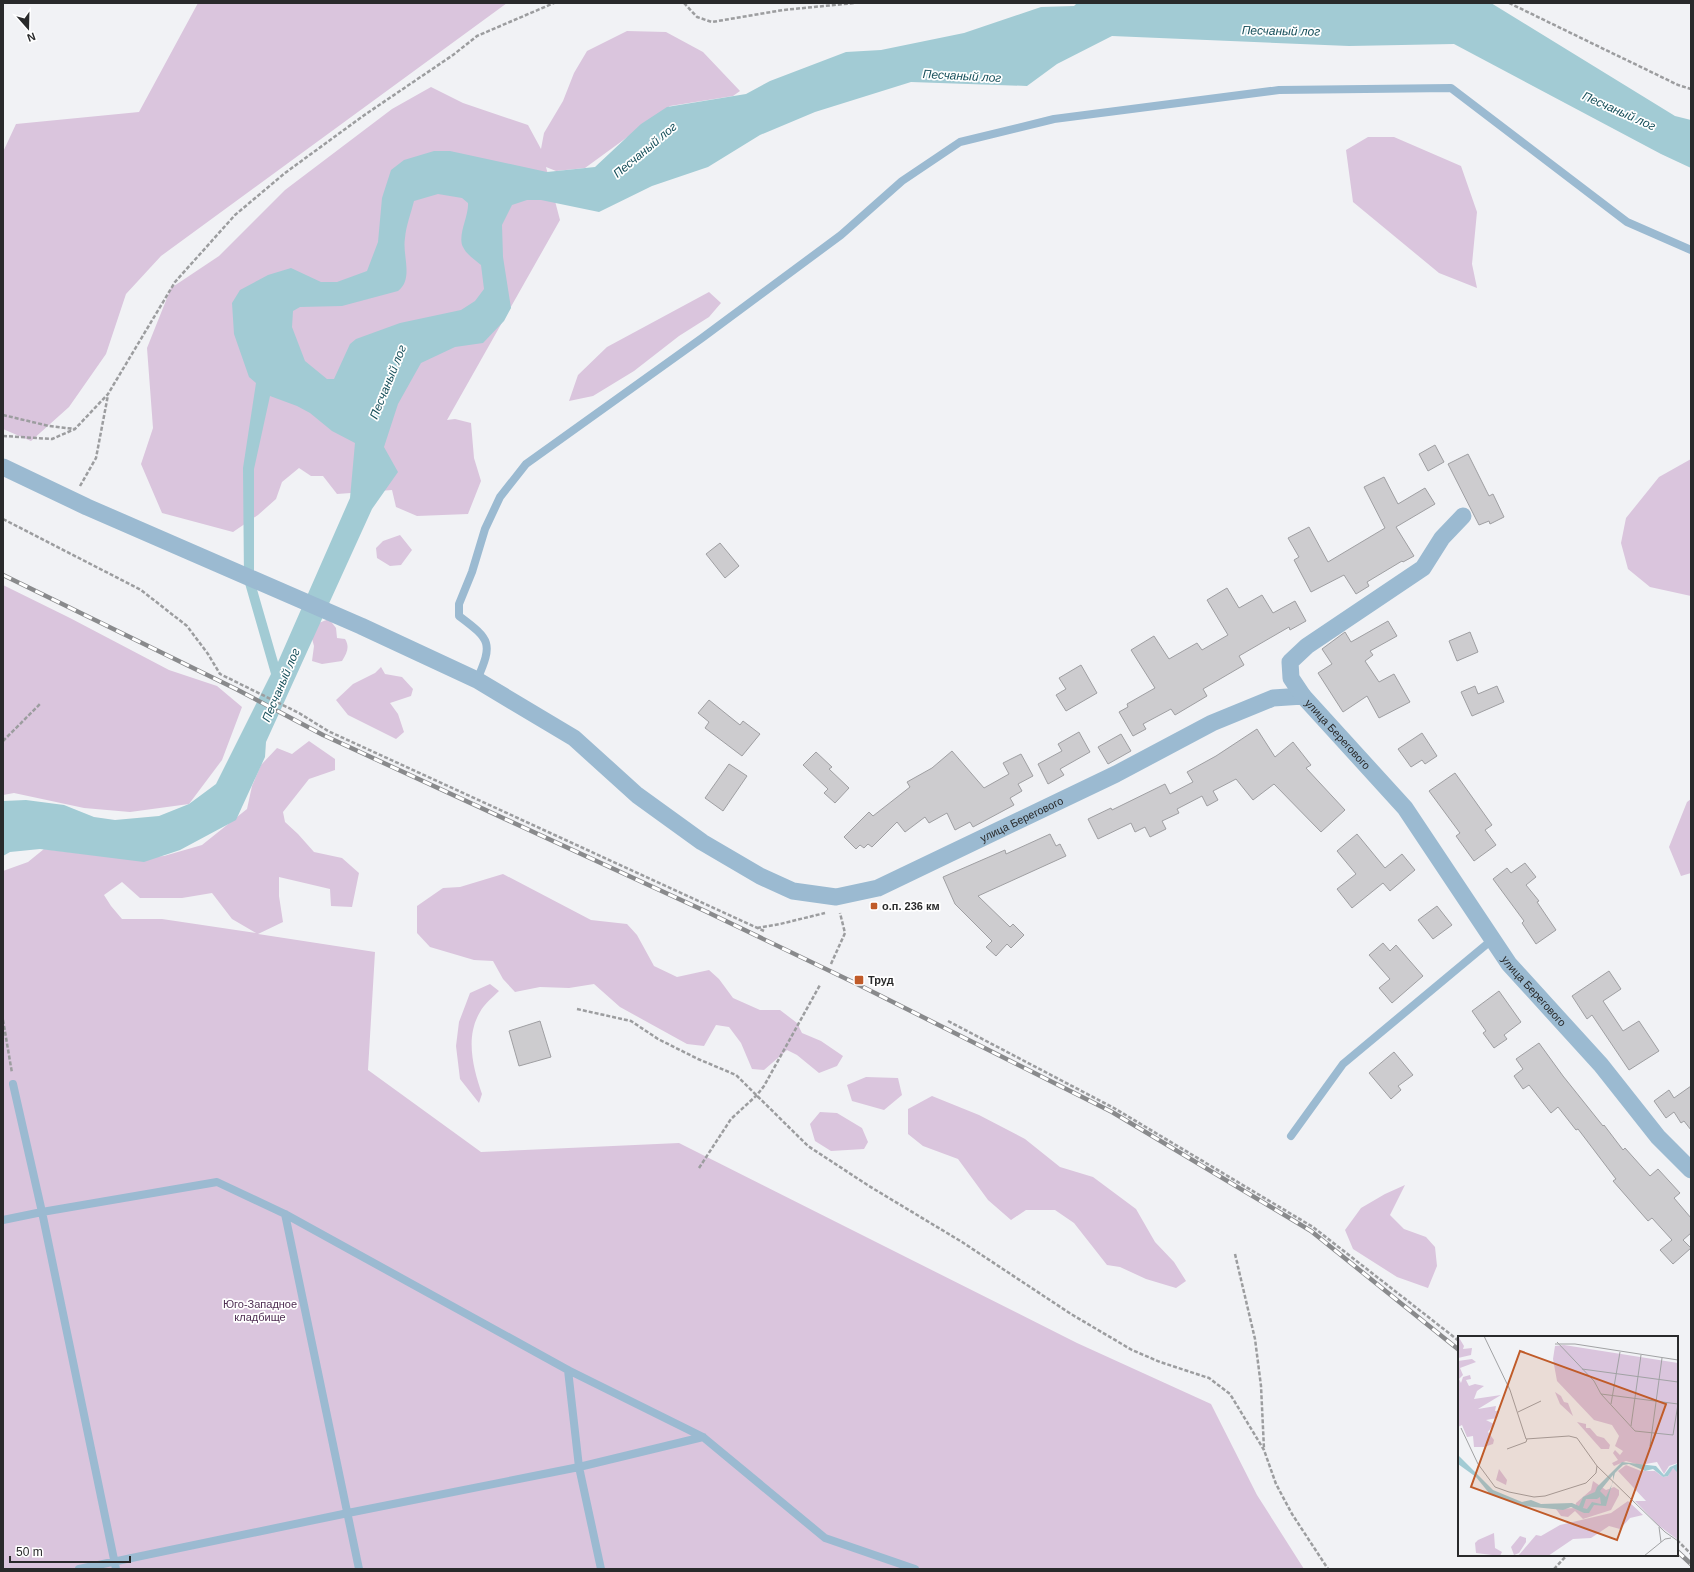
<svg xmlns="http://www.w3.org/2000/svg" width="1694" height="1572" viewBox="0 0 1694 1572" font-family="Arial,sans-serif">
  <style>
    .green { fill: #dac5dd; fill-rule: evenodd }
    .water { fill: #a2cbd4; fill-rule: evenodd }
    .building { fill: #cdcccf; stroke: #9f9fa2 }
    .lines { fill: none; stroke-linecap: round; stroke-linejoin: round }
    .path { stroke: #9c9d9f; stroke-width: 2.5; stroke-dasharray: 4 2; stroke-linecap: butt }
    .service { stroke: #9bbad1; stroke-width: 8 }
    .minor { stroke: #9bbad1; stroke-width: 17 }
    .rail-casing { stroke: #898a8c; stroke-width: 4.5 }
    .rail { stroke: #fff; stroke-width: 3; stroke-dasharray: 9; stroke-linecap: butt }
    .poi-dot { fill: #c05b29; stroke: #fff; stroke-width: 1.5 }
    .labels { text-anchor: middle; stroke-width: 3.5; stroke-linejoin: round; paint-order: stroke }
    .street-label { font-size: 11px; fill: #292a2b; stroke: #fff }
    .poi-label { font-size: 11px; font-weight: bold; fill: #292a2b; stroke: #fff; text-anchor: start }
    .park-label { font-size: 11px; fill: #4e2d52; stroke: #fff }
    .water-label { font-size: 12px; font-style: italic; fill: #164f5a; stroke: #fff }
    .inset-road { fill: none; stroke: #a1a2a4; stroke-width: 1 }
    .view { fill: #c05b29; fill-opacity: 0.15; stroke: #c05b29; stroke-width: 2 }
    .inset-edge { fill: none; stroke: #292a2b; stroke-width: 2 }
  </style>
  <rect width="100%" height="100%" fill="#f1f2f5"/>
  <path class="green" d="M198,3H507L161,256L126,294L106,354L69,407L31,441L3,429V152L16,124L139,112Z
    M627,31L666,32L703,52L740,91L733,96L670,106L585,168L556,171L546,167L560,220L447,420L455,419L471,423L474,458L481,481L468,514L417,516L396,507L392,490L337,494L323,476H311L299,468L282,482L276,499L258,515L233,532L162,513L141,464L153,428L147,348L171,288L219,256L285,190L392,109L431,87L463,103L528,125L541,149L544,133L563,101L574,73L587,51Z
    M1368,137H1394L1461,166L1477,212L1472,264L1477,288L1439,273L1353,202L1346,150Z
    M709,292L721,303L709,317L679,336L634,371L593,396L569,401L578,375L607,347Z
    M1691,459V596L1650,587L1628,569L1621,543L1626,518L1659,477Z
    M400,535L412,550L401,565L390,566L377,558L376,548L383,541Z
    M3,585L70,618L169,670L217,686L242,707L222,760L189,804L130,812L84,808L14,793L3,795Z
    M329,619L336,628L337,638L345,639C350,647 347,653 342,661L322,664L312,661L314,646L311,635L316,624Z
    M381,667L385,674L402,677L413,689L411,696L390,703L398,714L404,732L396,739L348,715L336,700L353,684L375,673Z
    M309,741L335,759V770L309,779L283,812L285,822L298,834L314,852L342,858L359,873L352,907L331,906L330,889L279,877V896L283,922L258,934L375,952L368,1070L481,1152L679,1143L1077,1343L1211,1404L1257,1495L1304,1569H3V871L28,862L44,849L127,859L164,856L202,845L247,809L252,786L261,765L277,748L292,754ZM122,882L140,898H182L212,893L232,919L256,933L162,919H122L111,906L104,895Z
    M1691,799V873L1681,876L1669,847L1687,802Z
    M503,874L591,920L627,924L637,935L654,966L677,977L709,970L719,979L733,998L760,1010H780L797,1023L802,1033L821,1041L843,1056L837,1066L819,1073L797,1055L787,1050L764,1070L752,1069L741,1043L729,1027L716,1025L704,1046L687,1044L620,1007L594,984L569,988L540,987L515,992L503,979L493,961L474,960L430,947L417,933V906L443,888L460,887Z
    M490,984L499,991C493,997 484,1004 480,1012C465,1037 473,1068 482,1094L479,1103L460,1079L456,1046L459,1022L470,993Z
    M866,1077L898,1078L902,1095L884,1110L852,1101L847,1085Z
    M932,1096L979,1115L1025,1139L1060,1167L1093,1177L1136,1209L1155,1242L1174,1262L1186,1281L1176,1288L1146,1279L1120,1267L1107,1265L1074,1223L1055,1210H1026L1011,1220L988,1200L958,1159L923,1146L908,1134V1109Z
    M820,1112L837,1113L862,1128L868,1142L864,1149L831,1151L815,1141L810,1124Z
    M1405,1185L1390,1215L1404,1229L1426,1237L1435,1247L1437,1266L1428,1288L1397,1277L1353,1249L1345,1230L1361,1208L1385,1194Z"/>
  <path class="water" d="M1077,3H1491L1675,116L1691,120V168L1661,154L1454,44L1349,46L1112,36L1057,64L1027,86L911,82L815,112L760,135L708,167L652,186L599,212L541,200H527L512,205L502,225L503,257L511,308L504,321L483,343L455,347L421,363L398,404L384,447L398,472L372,509L266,742L265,757L236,820L180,850L144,862L40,849L10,852L3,856V801L26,800L64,805L94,817L115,820L159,816L189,804L216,784L271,674L244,580L243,468L256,383L249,377L234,334L232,303L240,290L268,275L291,268L321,282H337L367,271L378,242L382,198L391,170L404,160L434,151H450L547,172L595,167L641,124L667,107L746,94L770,81L846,52L881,50L964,33L1041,7L1074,6ZM438,194L462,198L468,203C469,216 457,236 463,247C466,254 475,260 481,265L484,289L475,301L461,310L400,323L356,339L350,344L334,379H327L305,361L292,327L293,311L300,307L342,306L398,291C414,279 402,255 405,238C406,226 411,213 414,201ZM270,396L297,406L310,413L332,431L355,443L350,498L278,662L254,579V469Z"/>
  <path class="building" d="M1435,445L1444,462L1428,471L1419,454Z
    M1468,454L1489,496L1493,494L1504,517L1490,524L1489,521L1479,525L1448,464Z
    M1384,477L1398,504L1425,488L1435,504L1396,527L1414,556L1403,562L1402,561L1367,582L1369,586L1356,594L1344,575L1311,592L1294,560L1299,557L1288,538L1309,527L1328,562L1385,528L1364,487Z
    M720,543L739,566L725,578L706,554Z
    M1227,588L1239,608L1262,595L1273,613L1295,601L1306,621L1290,630L1289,627L1239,656L1244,665L1203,689L1207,696L1175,715L1171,709L1143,724L1146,729L1133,736L1119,712L1128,707L1127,704L1155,688L1131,650L1154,636L1169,659L1197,643L1202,650L1228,635L1207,600Z
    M1388,621L1397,636L1370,651L1373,655L1365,661L1379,682L1394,674L1410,702L1379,718L1367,696L1343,712L1318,673L1332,664L1322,649L1345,632L1351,642Z
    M1470,632L1478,652L1457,661L1449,641Z
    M1081,665L1097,693L1066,711L1056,695L1066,689L1059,678Z
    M1475,686L1478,694L1497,686L1504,702L1472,716L1461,692Z
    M709,700L740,725L743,721L760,734L742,756L705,728L709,722L698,713Z
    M1257,729L1275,757L1293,742L1311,765L1306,768L1345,810L1321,832L1274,784L1253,800L1236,779L1213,791L1218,800L1207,806L1202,796L1177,809L1179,813L1162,821L1166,829L1150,837L1145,827L1135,832L1131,823L1098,839L1088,819L1111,808L1112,810L1165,784L1170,794L1193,782L1187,772L1216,756Z
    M1079,732L1090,752L1060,769L1064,775L1048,784L1038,764L1062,751L1058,744Z
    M1422,733L1437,756L1425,764L1422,760L1411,767L1398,749Z
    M1121,734L1131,751L1108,764L1098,747Z
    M952,751L984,788L1009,774L1003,763L1021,754L1033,776L1018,784L1022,791L1010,798L1014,805L973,827L970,822L955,830L947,813L929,823L925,817L905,832L897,822L872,847L868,844L864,848L860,845L856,849L844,837L869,812L873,816L910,787L907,782L932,768Z
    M816,752L832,767L829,769L849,788L835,803L824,793L828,789L803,765Z
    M729,764L747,776L723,811L705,798Z
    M1455,773L1492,825L1485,830L1496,845L1474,861L1456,836L1460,833L1429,791Z
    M1050,834L1056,846L1060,844L1066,856L978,896L1010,927L1013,924L1024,935L1011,948L1007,944L996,956L986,947L992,941L955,904L943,877L1005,850L1006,854Z
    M1357,834L1385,868L1402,854L1415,870L1390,891L1383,883L1352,908L1337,889L1356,874L1337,851Z
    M1525,863L1536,877L1526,885L1539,901L1537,902L1556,930L1536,944L1522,923L1524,921L1493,879L1507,868L1511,873Z
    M1437,906L1452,925L1433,939L1418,920Z
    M1383,943L1390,951L1396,945L1423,976L1392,1003L1379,988L1390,979L1369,955Z
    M1609,971L1621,989L1603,1001L1623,1031L1639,1021L1659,1051L1629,1070L1592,1015L1587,1019L1572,996Z
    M1499,991L1521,1022L1504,1035L1507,1039L1494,1048L1483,1033L1486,1031L1472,1011Z
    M540,1021L551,1057L519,1066L509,1031Z
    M1539,1043L1563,1076L1603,1126L1604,1125L1623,1150L1625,1148L1650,1176L1658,1169L1680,1193L1674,1198L1691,1218V1233L1683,1240L1691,1248L1673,1264L1660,1250L1672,1240L1652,1218L1648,1221L1613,1181L1616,1179L1578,1129L1576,1130L1558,1107L1551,1113L1529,1085L1523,1089L1514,1076L1523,1069L1516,1059Z
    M1394,1052L1413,1075L1398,1086L1401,1090L1391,1099L1369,1073Z
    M1691,1086V1130L1684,1121L1681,1123L1674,1112L1666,1118L1654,1101L1669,1090L1674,1098Z"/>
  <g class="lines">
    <path class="path" d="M684,3L697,17L712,22L783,10L855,3
      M1509,3L1678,85L1691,89
      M3,415L49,426L75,429
      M3,436L52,439L75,429L108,394L175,282L235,215L285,173L363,116L453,55L477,36L554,3
      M80,486L96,458L108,395
      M3,519L141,590L187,626L208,654L220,674L299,713L328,731L764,931
      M3,741L40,704
      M757,928L780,924L825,913
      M831,964L845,933L840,913
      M577,1009L631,1021L658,1039L698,1059L736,1075L808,1146L869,1186L962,1242L1071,1314L1132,1350L1160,1362L1209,1378L1230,1394L1264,1450L1276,1484L1292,1514L1328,1569
      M3,1020L12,1073
      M948,1021L1114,1108L1313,1227L1459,1341
      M699,1168L731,1119L757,1095L764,1086L820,985
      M1235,1254L1255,1339L1261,1386L1264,1449
      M1677,1540L1691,1554
      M1554,1569L1567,1555"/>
    <path class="service" d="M477,680C493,643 491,640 459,616V604L472,572L485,529L500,497L526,464L702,338L841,235L902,181L960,142L1054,119L1279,90L1451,88L1627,222L1691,250
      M13,1084L42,1212L116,1569
      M1291,1136L1343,1064L1493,939
      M285,1214L359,1569
      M3,1220L42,1212L217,1182L285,1214L568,1370L703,1437L825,1538L915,1569
      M568,1370L579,1467L601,1569
      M79,1569L348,1513L579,1467L703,1437"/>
    <g class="minor">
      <path id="s1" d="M3,467L87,507L361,626L477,680L574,738L637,795L702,842L760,876L793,891L836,897L878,888L1116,774L1212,723L1273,698L1303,696L1405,808L1509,964L1601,1065L1658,1137L1691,1170"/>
      <path d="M1303,696L1291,678L1290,662L1307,646L1423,568L1442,538L1463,516"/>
    </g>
    <g class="rail-casing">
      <path id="rail" d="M3,575L236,689L323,735L705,911L857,984L1112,1112L1311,1231L1459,1350
        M1677,1551L1691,1564"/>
    </g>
    <use href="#rail" class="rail"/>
  </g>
  <g class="poi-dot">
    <rect x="870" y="902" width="8" height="8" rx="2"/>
    <rect x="854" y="975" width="10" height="10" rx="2"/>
  </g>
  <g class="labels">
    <g class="street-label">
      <text dy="4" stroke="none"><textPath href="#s1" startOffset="1508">улица Берегового</textPath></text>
      <text dy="4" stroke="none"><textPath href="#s1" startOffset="1147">улица Берегового</textPath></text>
      <text dy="4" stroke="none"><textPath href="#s1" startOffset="1832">улица Берегового</textPath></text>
    </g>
    <g class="poi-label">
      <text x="882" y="910">о.п. 236 км</text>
      <text x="868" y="984">Труд</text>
    </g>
    <g class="park-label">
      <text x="260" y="1308">Юго-Западное<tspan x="260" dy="13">кладбище</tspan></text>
    </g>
    <g class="water-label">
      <text transform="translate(1281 31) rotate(1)" y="4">Песчаный лог</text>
      <text transform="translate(962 76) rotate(3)" y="4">Песчаный лог</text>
      <text transform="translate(1619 111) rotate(24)" y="4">Песчаный лог</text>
      <text transform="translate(645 150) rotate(-40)" y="4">Песчаный лог</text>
      <text transform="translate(388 382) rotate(-68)" y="4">Песчаный лог</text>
      <text transform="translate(281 685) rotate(-67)" y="4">Песчаный лог</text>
    </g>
  </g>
  <g transform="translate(1458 1336)">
    <rect width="220" height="220" fill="#f1f2f5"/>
    <path d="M0,0L6,10L5,13L14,12L13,19L0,22ZM106,9L220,27V127L211,130L206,138L199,126L182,129L168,125L156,130L154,127L160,124L155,117L157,114L162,119L165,115L157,110L161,100L154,89L136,84L99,45L95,23L97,10ZM14,23L18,26L2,32L5,39L1,43L3,47L5,41L12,39L13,43L8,44L11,50L17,48L26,50L19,55L16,63L43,59L20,73L38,70L37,75H41L39,82L28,84L36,88L30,96L36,104L35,108L26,111H16L15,100L9,101L4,89L0,91V25ZM97,56L103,60L106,66L110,67L115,80L102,68ZM119,86L128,88V92H132L139,100L146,102L152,109L151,113H143ZM168,129L183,135H197L205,141L210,140L214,132L218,133L220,137V204L200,189L177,165H188L160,135ZM41,133L49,144L48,149L38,144ZM135,145L148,154L156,151L161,154V159L153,174L125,183L117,175L110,181L103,180L98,173L117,172L118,167L133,154ZM170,165L185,179L172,182L162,193L151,190L133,202L115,203L90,220H60L78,199L83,200L102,189L153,177ZM36,197L37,212L44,216L42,220L18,217L17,207L20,204ZM62,200L68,202V206L61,217L56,219L53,211Z" fill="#dac5dd"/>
    <path d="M0,119L35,154L64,166L73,164L83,168L114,167L121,170L125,161L137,156L139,151L164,126L198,130L206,139L212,131L219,128L220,137L215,132L210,140L205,141L195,133L187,135L171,128L165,129L157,137L148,170L136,169L131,177H126L113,171L105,174L65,170L31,157L18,141L0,128ZM155,139V146L148,161L142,155ZM142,161L143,168L134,166L129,173L125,172L128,163H139Z" fill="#a2cbd4" fill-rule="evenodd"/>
    <path class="inset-road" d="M26,0L52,54L68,103L111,100L119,102L139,130L207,196L220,205M99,6L136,45L143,58L177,95L215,99L220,68M97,8H117L220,24M124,33L220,46M143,58L220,68M153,68L162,16M60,76L83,65M173,90L183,19M3,92L20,128L37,151L51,156L76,161L87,160L128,147L138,137L139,130M192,110L204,22M49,113L68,106L69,103M201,191L203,206M186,220L207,203L213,202"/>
    <path class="view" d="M62,15L208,68L159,204L13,151Z"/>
    <rect width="220" height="220" class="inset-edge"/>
  </g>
  <rect width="1694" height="1572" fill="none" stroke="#292a2b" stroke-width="8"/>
  <g transform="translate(28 28) rotate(160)" stroke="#ffffff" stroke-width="3" paint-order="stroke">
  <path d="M0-3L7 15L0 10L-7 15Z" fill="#292a2b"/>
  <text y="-6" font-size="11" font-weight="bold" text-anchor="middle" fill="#292a2b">N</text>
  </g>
  <path d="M10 1556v6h120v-6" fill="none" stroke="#292a2b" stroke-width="2"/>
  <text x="16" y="1556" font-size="12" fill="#292a2b" stroke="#ffffff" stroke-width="3" paint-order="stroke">50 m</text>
</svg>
